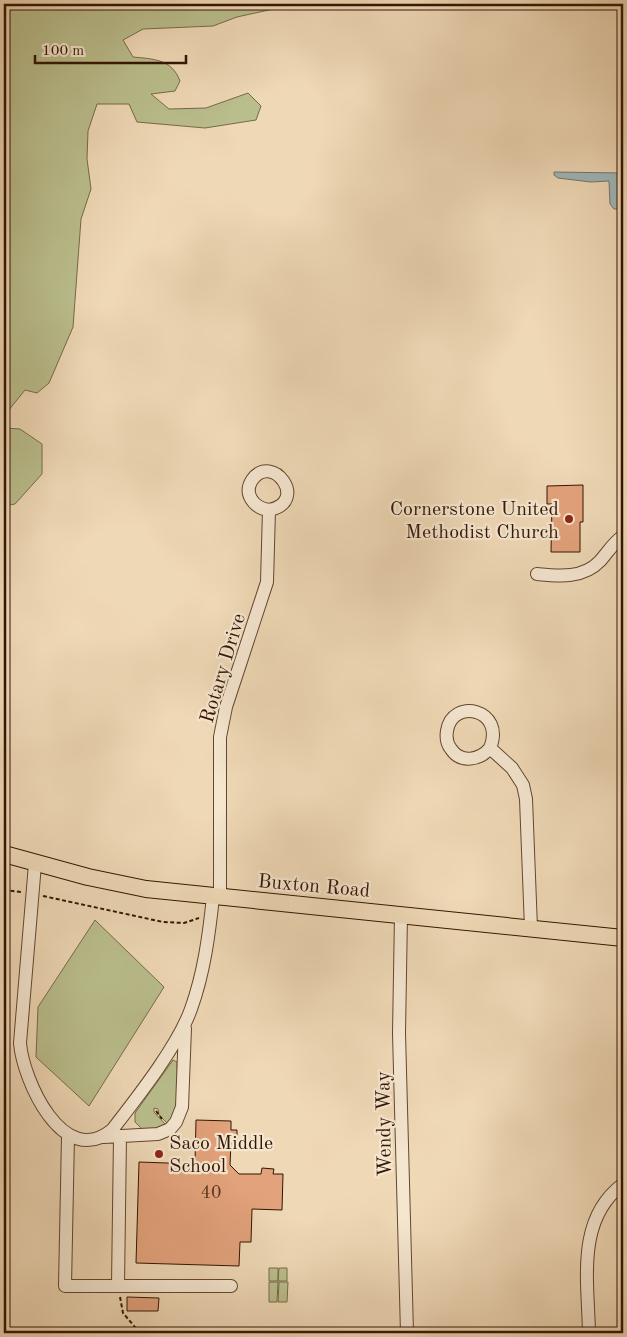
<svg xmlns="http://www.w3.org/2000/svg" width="627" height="1337" viewBox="0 0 627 1337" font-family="'Old Standard TT',serif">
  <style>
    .green { fill: #babe8d; stroke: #776a48 }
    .water { fill: #9fb7ba; stroke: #747670 }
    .building { fill: #e2a27b; stroke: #341502 }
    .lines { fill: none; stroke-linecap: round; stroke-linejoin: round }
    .minor-casing { stroke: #63462f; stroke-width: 14 }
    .major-casing { stroke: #341502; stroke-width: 18 }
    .path { stroke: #341502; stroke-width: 2; stroke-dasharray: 4 2.5; stroke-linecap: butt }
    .minor { stroke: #f5e6d0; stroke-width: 12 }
    .major { stroke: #efd8b6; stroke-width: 16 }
    .poi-dot { fill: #8f2418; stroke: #f5e6d0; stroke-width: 2 }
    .labels { text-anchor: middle; stroke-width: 4.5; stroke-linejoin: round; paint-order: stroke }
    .number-label { font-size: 18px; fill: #603820 }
    .poi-label { font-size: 20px; fill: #341502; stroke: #f5e6d0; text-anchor: end }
    .street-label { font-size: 20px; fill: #341502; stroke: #f5e6d0 }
  </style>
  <rect width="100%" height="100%" fill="#efd8b6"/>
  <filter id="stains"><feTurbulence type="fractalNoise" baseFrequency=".004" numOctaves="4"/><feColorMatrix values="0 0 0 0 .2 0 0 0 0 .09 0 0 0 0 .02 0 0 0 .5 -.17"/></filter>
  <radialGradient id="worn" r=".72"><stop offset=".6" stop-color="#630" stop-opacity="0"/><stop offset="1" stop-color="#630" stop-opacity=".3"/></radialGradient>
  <path class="green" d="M4,4H296L237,17L213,26L143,29L123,40L133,57C153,59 172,59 180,81L175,91L151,94L169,109L206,108L248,93L261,106L256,120L205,128L137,122L129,104H97L88,131L87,159L91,189L81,219L73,327L49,383L37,393L25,390L4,416Z
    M4,428L20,429L42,444V474L15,504L4,506Z
    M95,920L164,987L89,1106L36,1057L38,1007Z
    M173,1060L177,1062C177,1083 182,1107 168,1124L159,1115L158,1109L154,1108V1112L166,1125L158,1129H142L135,1122V1113Z
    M269,1268H278V1281H269Z
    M279,1268H287V1281H278Z
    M269,1282H278L277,1302H269Z
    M279,1282H288L287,1302H278Z"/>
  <path class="water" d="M554,172L623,173V209H614L610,204L609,181L591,182L558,178L554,175Z"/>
  <path class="building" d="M583,485V522H580V552H551L552,504H547V486Z
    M196,1120L231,1121V1130H237V1143H231L230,1165L239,1174H261L262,1168L274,1169L273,1174H283L282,1210L252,1209L251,1242H240L239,1266L136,1263L139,1162L195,1164Z
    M127,1297L159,1298L158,1311H127Z"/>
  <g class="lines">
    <g class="minor-casing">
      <path id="minor" d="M537,574C558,576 583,579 600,561C608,552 613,543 623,536
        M490,748C480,760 461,764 451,749C447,744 446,737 447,731C452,697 506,709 490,748L512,768L523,785L526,799L531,928
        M35,864L20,1043C23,1080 63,1170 112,1130C136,1099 178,1046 191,1009C204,973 209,935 213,897
        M220,897V737L226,707L267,582L269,510C310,502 272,451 252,480C243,494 254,508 269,510
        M401,915L399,1033L407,1333
        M68,1136L65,1286H231
        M104,1137L158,1134L170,1129L176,1122L182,1107L185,1028
        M118,1286L120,1136
        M589,1333C588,1280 576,1219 623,1184"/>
    </g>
    <g class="major-casing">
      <path id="major" d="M4,854L88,877L146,889L623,938"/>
    </g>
    <path class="path" d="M4,890L21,892
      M43,896L163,922L184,923L199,918
      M156,1111L162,1119
      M120,1297L123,1313L140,1333"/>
    <use href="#minor" class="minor"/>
    <use href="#major" class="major"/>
  </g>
  <g class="poi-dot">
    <circle cx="569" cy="519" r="5"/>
    <circle cx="159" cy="1154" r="5"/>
  </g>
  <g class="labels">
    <g class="number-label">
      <text x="211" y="1198">40</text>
    </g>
    <g class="poi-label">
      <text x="559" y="515">Cornerstone United<tspan x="559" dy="23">Methodist Church</tspan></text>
      <text x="169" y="1149" text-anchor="start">Saco Middle<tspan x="169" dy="23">School</tspan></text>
    </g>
    <g class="street-label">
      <text transform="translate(222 668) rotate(-73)" y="7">Rotary Drive</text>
      <text transform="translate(314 885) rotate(5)" y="7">Buxton Road</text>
      <text transform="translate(383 1124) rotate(-91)" y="7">Wendy Way</text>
    </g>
  </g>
  <rect width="627" height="1337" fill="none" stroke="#efd8b6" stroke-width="20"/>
  <rect x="5" y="5" width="617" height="1327" fill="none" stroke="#341502" stroke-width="2.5"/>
  <rect x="10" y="10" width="607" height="1317" fill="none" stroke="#341502"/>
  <path d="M35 55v8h151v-8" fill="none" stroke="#341502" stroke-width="2.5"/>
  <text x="42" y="55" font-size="15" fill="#341502" stroke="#f5e6d0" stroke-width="4" paint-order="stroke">100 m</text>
  <rect width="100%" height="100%" filter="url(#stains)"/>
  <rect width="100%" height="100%" fill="url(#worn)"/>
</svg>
